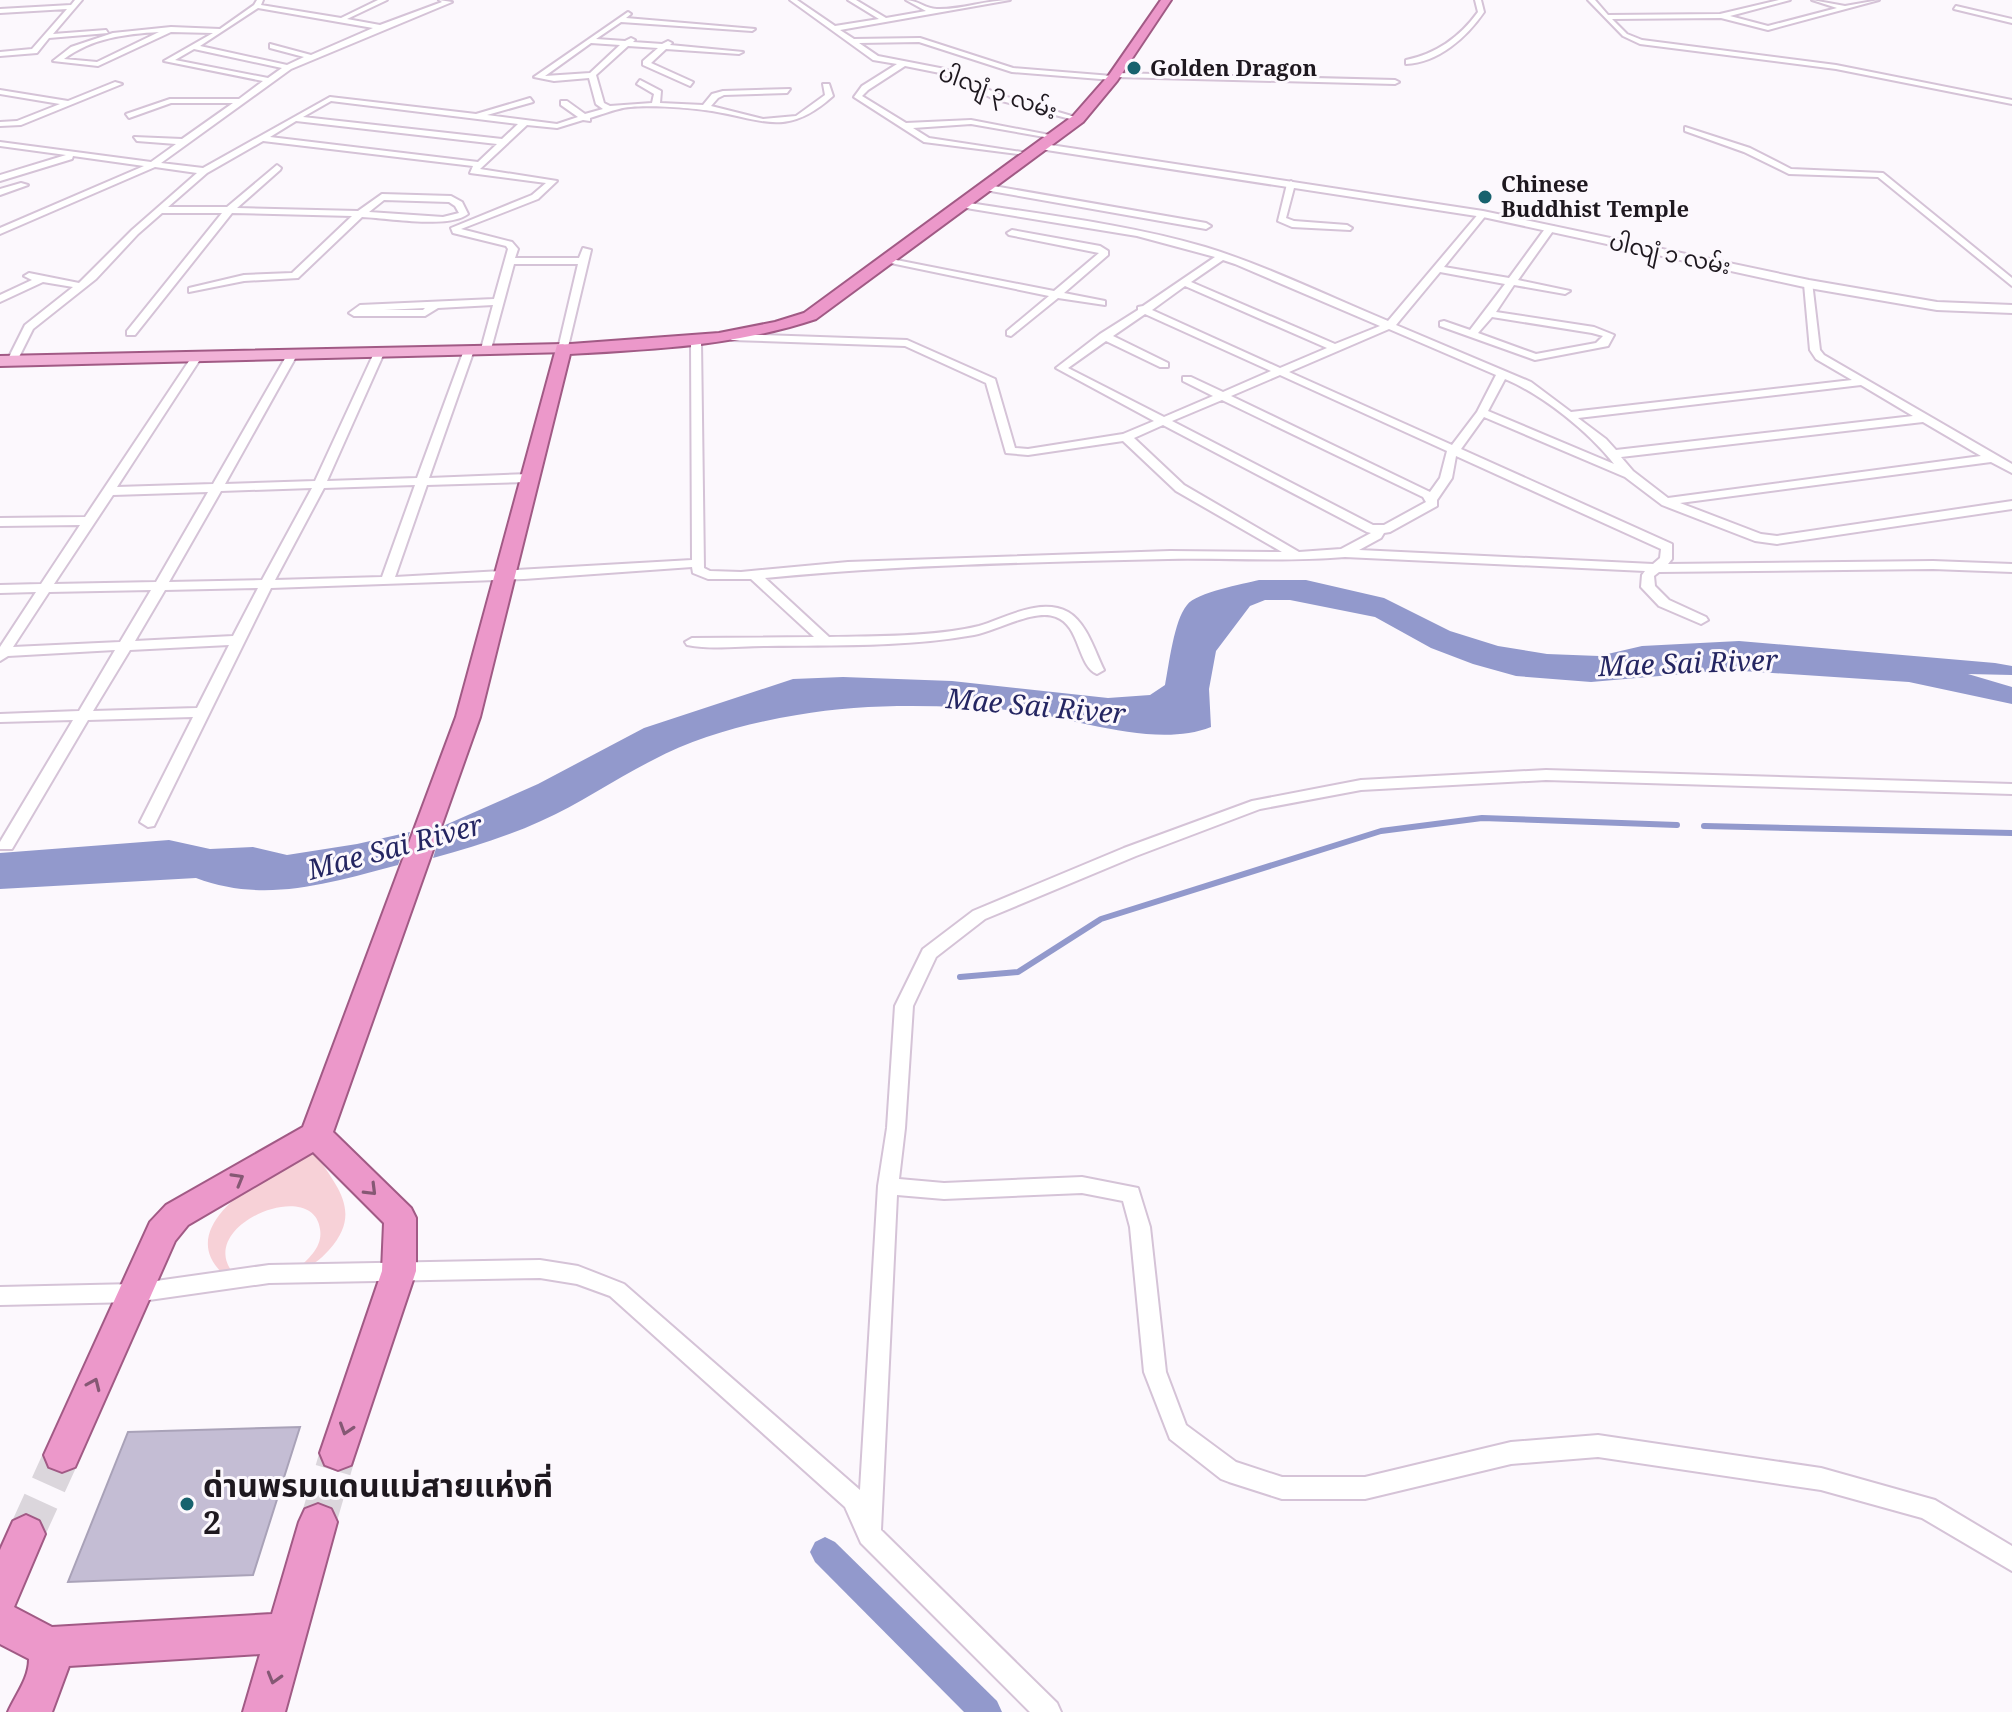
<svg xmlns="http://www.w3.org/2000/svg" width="2012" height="1712" viewBox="0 0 2012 1712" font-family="'Noto Serif','Noto Sans Myanmar','Noto Sans Thai',serif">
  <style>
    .green { fill: #f7d1d7 }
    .water { fill: #9299cc }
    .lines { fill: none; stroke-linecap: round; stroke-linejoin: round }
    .stream { stroke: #9299cc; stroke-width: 6 }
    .canal { fill: #9299cc; fill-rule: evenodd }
    .building { fill: #c4bdd4; stroke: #a9a2b8; stroke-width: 2 }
    .trunk-tunnel { stroke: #dbd6dc; stroke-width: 36; stroke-dasharray: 36 18; stroke-linecap: butt }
    .minor-casing { stroke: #d5c3d7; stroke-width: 4 }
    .tertiary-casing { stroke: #d5c3d7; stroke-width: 4 }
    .primary-casing { stroke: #a15a85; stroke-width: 4 }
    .trunk-casing { stroke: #a15a85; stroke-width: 4 }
    .minor { fill: #fff; fill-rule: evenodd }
    .tertiary { fill: #fff; fill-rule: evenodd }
    .primary { fill: #f1b2d7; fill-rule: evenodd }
    .trunk { fill: #ec98ca; fill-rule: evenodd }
    .oneway { stroke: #855874 }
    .poi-dot { fill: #17626e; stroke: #fcf8fd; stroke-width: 3 }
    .labels { text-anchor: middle; stroke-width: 6; stroke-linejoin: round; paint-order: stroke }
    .far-poi-label { font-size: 22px; font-weight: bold; fill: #1e181f; stroke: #fcf8fd; text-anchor: start }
    .far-street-label { font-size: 22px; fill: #1e181f; stroke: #fcf8fd }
    .water-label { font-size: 28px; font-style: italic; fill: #252662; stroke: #fcf8fd }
    .near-poi-label { font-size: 32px; font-weight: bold; fill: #1e181f; stroke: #fcf8fd; text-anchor: start }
  </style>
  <rect width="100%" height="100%" fill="#fcf8fd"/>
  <path class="green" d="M301,1153H315C337,1187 363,1212 329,1250C320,1260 311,1267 297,1270C309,1258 323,1247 320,1229C313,1175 189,1228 236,1276L222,1273C172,1224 268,1175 301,1153Z"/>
  <path class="water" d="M1259,580H1306L1384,598L1450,631L1498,646L1547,654L1599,656L1642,646L1739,641L1995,663L2012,666V675L1968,674L2012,687V704L1909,682L1728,670L1591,682L1516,676L1473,664L1431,648L1375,617L1290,600H1265L1250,606L1216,651L1209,689L1211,727C1153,750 1069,715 1008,710C939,705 865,703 797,715C749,723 696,737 653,760C615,779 580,804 541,821C506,837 470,848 433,858L443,826L538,784L644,728L793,679L843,677L952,681L1108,698L1150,695L1165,685C1169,665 1174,620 1187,605C1197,592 1243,584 1259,580Z
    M410,832L398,865C329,883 265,904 196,878L0,889V853L169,840L210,849L253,847L287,855L357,844Z"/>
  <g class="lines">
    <path class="stream" d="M1704,826L2012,833
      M960,977L1018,972L1101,919L1381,831L1482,818L1677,825"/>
    <path class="canal" d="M825,1537L835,1542L997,1701L1002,1712H964L815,1562L810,1552L815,1542Z"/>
  </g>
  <path class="building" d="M300,1427L253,1575L68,1582L128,1432Z"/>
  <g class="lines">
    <path class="trunk-tunnel" d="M318,1522L338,1453
      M26,1534L62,1455"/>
    <g class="minor-casing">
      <path id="minor" d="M75,0H82L53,34L106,30L108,33L49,38L37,53L0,56V52L32,49L67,9L0,13V9L71,5Z
        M257,0H263L261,5L341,18L378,0H387L347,19L380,25L442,2L439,0L452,2L291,69L161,163L203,168L330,97L476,114L530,98L533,102L487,115L557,124L578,117L561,105V101H567L585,114L603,109L596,104L589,78L554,81L534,77L628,12L631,14L626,18L755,29L752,31L621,22L596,39L625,41L631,38L635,40L633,42L662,44L668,41L672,43L670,45L743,52L739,54L666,49L651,63L693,82L690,86L643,65V61L658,48L628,46L596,75L604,103L610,106L652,103L654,94L637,84L640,80L661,91L660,103L703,105L712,94L723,91L790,89L787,93L724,95L718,98L711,106L763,119L796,116L825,95L823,84H829L833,96C787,137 765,120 712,111C693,108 636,103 619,109C610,111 600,115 590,118V121L583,120L557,128L527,125L480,169L557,181L538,199L461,229L512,242L518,249L515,258H579L583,248L591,250L567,351L558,349L578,264H514L491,349L486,352L481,349L493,305L438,308L425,316H354L349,313L360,305L494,299L508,249L506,246L453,233L451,228L532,195L546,183L470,173L473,166L263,141L207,173L168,207H227L277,165L281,168L280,170L237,208L358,211L382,194L451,196L462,202L468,214C449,229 389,218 362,217L298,278L244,281L189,292V288L244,275L292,273L352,216L232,213L135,335H127V331L222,213H162L138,234L96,279L33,329L16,363H8L7,361L25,325L73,287L43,282L0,302V295L32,280L24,276L29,273L79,283L132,230L197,173L155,167L0,234V228L144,166L73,156L72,159L0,181V175L66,155L0,146V142L151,162L176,144L137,141L134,137L182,139L233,103H171L129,118L126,114L170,99H239L263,81L164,61L213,33L171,32L98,66L53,61L71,47L113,33L171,27L220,29L254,5ZM258,8L373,28L311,55L270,44V48L304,57L287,65L200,46ZM159,32L97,62L64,59C92,38 125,34 159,32ZM591,43L620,45L590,73L545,76ZM194,49L282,68L268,78L175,60ZM331,101L518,124L502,139L303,117ZM296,121L497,144L478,162L270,137ZM384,200L449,202L455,206L459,213L443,217L369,212ZM425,308L423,310H384Z
        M790,0H797L835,26L879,19L848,0H856L886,18L926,11L906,0C917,0 926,9 937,9C961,10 986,0 1010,0L840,30L854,39L920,38L1013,68L1112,76L1115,73L1395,80L1399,82L1395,84L1116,77L1113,80L1012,72L919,42L859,43L878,56L945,69L1000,95L1082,119L1078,121L994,99L940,73L905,66L868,90L862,96L906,123L971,120L1060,137L1056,139L971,124L913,128L929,138L1022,152L1018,154L924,142L854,97L862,86L897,64L873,60Z
        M1475,0H1481L1484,12C1467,37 1438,63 1406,64V60C1436,54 1460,37 1478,12Z
        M1588,0H1595L1608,15L1720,14L1779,0H1790L1730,16L1768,26L1837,8L1812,0L1845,6L1879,0L1768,30L1721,18L1612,19L1627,34L1642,40L1836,65L2012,100V104L1836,69L1640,44L1623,36Z
        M1956,6L2012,19V23L1954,9Z
        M115,82L122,84L21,125L0,126V122L17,121L60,104L0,94V90L68,101Z
        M1685,127L1750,148L1791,169L1883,173L2012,278V286L1878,177L1789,174L1744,152L1685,131Z
        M1291,181L1295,184L1286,218L1294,221L1347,225L1352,228L1350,230L1292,227L1278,221L1287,184Z
        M21,183L28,185L0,195V189Z
        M988,185L1206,223L1211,226L1206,229L985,190V186Z
        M963,202C1044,215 1126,224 1205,247C1267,266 1328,296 1388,321L1480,212L1487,214L1444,267L1509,278L1547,226H1553L1555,228L1518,280L1570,291L1565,294L1514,285L1496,312L1594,327L1614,335L1608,346L1535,360L1440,326V322L1444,321L1470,330L1505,284L1440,272L1396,325L1531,382L1571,412L1852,380L1816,359L1810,350L1804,284L1812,282L1820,350L1824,355L2012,464V473L1991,462L1680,503L1761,534L1777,536L2012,501V509L1777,544L1755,541L1662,505L1625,477L1484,417L1461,449L1672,544V559L1668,564L1933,561L2012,564V572L1933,569L1659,572L1654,576L1655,586L1669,600L1706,617L1708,620L1701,624L1659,606L1641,587L1642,575L1645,571L1345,557C1286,562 1227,558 1168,559C1033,562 898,565 765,578L829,637C876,636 934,637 979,626C1006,618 1040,597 1068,612C1087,623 1095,652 1104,670L1097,674C1078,667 1080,625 1056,617C1035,608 996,631 974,635C906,647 835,645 766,646C741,646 712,650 687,645L685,642L692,638L814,637L751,579H708L693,573L692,567L524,579L271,588L154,826L148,827L140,822L193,717L88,720L12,849H0V842L73,720L0,722V714L79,711L115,650L8,656L0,661V647L36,592L0,593V585L41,584L80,525L0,526V518L85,517L191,358L196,355L201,358L117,487L213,484L287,355L292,352L297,355L225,484L315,481L374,353L379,350L384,353L327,481L417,478L464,350L473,348L474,350L429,478L529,474L535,478L529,482L427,485L395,577L692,560L691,341L696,338L701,341L704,568L710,571L741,572L848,562L1170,551L1282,552L1176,491L1123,441L1028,455L1006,453L986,383L905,346L732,340L727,337L732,334L907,340L995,379L1015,448L1028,449L1123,434L1154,421L1056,368L1100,334L1138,310V307L1143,306L1215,257L1137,236L960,207L959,205ZM1223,260L1235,264L1380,326L1335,344L1191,282ZM1185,286L1327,348L1280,368L1152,310ZM1145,314L1271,371L1223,392L1191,377H1183V381L1213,396L1164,417L1068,368L1106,341L1160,367H1168V363L1113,336ZM1492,317L1592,333L1603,336L1596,343L1536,354L1478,333ZM1389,329L1496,375L1477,412L1452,445L1289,372ZM1280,375L1447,451L1440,478L1430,492L1231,396ZM1505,379C1543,395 1589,432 1614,464L1488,411ZM1861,385L1913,416L1616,450L1606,439L1578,418ZM1222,400L1423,497L1426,502L1384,525H1373L1172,421ZM1923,422L1981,456L1668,498L1633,471L1621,457ZM1163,425L1367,532L1371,533L1341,549L1299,552L1184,485L1134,438ZM1456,456L1661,549L1660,558L1653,564L1359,550L1381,538L1384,533L1390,532L1437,506V500L1452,478ZM415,485L382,577L275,580L324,488ZM312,488L262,580L169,582L221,491ZM208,492L156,582L54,584L113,495ZM258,588L233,636L135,641L165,590ZM151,590L120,642L13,647L49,592ZM229,645L197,708L93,711L130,650Z
        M1012,230L1100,246L1108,251V255L1064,293L1105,301V305L1058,298L1011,336L1007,335V331L1049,296L881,261L886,258L1054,291L1099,253L1009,235L1007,233Z
        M1546,770L2012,784V794L1546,780L1361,790L1260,809L1136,856L985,919L936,957L913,1006L905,1128L899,1179L944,1183L1082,1177L1138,1188L1150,1227L1166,1372L1186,1425L1236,1462L1282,1477H1365L1511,1442L1598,1435L1821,1468L1935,1500L2012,1546V1571L1922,1518L1821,1490L1598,1457L1511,1464L1365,1499H1282L1229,1482L1221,1479L1170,1439L1144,1372L1130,1227L1123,1201L1082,1193L944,1199L897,1195L881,1530L1057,1703L1061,1712H1030L861,1543L845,1507L610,1296L577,1284L540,1278L269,1283L135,1302L0,1305V1287L135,1284L269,1265L540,1260L578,1266L624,1284L860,1490L878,1186L887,1128L895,1006L923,949L973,911L1124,848L1252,801L1361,780Z"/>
    </g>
    <g class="tertiary-casing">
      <path id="tertiary" d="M1044,144L1483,211L1809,280L1937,302L2012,305V313L1937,310L1809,288L1483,217L1040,149V145Z"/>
    </g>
    <g class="primary-casing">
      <path id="primary" d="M563,344L571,349L569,352L0,366V356Z"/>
    </g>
    <g class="trunk-casing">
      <path id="trunk" d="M1161,0H1171L1117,81L1083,122L816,319C735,346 654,349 570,354L480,717L333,1132L411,1208L416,1218V1271L351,1465L338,1470L325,1465L320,1453L382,1271L384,1223L313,1152L188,1225L175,1241L75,1467L62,1472L49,1467L44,1455L150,1222L166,1205L303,1127L456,717L557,345L719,333L775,322L804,313L1073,116L1109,75Z
        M318,1504L331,1509L337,1522L285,1712H243L260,1654L69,1666L52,1712H8C16,1694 29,1679 29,1659L0,1644V1550L13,1521L26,1515L39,1521L45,1534L14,1607L52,1627L272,1614L299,1522L305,1509Z"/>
    </g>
    <use href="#minor" class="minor"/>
    <use href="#tertiary" class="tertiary"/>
    <use href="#primary" class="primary"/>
    <use href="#trunk" class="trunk"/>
  </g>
  <defs><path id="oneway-chevron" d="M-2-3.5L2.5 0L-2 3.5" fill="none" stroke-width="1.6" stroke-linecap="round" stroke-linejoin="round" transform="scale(2)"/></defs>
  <g class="oneway">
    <use href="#oneway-chevron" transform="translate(238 1179) rotate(-30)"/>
    <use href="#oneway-chevron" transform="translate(371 1190) rotate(45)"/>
    <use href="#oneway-chevron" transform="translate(94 1384) rotate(-66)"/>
    <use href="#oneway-chevron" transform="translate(346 1429) rotate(108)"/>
    <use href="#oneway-chevron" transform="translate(274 1678) rotate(106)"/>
  </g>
  <g class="poi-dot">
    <circle cx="1134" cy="68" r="8"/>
    <circle cx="1485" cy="197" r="8"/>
    <circle cx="187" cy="1504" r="8"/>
  </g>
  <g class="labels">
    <g class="far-poi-label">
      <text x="1150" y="76">Golden Dragon</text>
      <text x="1501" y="192">Chinese<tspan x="1501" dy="25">Buddhist Temple</tspan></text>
    </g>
    <g class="far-street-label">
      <text transform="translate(998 92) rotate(19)" y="8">ပါလျံ ၃ လမ်း</text>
      <text transform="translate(1670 254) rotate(12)" y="8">ပါလျံ ၁ လမ်း</text>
    </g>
    <g class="water-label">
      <text transform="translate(1688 663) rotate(-2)" y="10">Mae Sai River</text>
      <text transform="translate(1036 706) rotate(5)" y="10">Mae Sai River</text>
      <text transform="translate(395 847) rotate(-15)" y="10">Mae Sai River</text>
    </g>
    <g class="near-poi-label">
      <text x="203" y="1497">ด่านพรมแดนแม่สายแห่งที่<tspan x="203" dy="37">2</tspan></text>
    </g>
  </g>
</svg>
